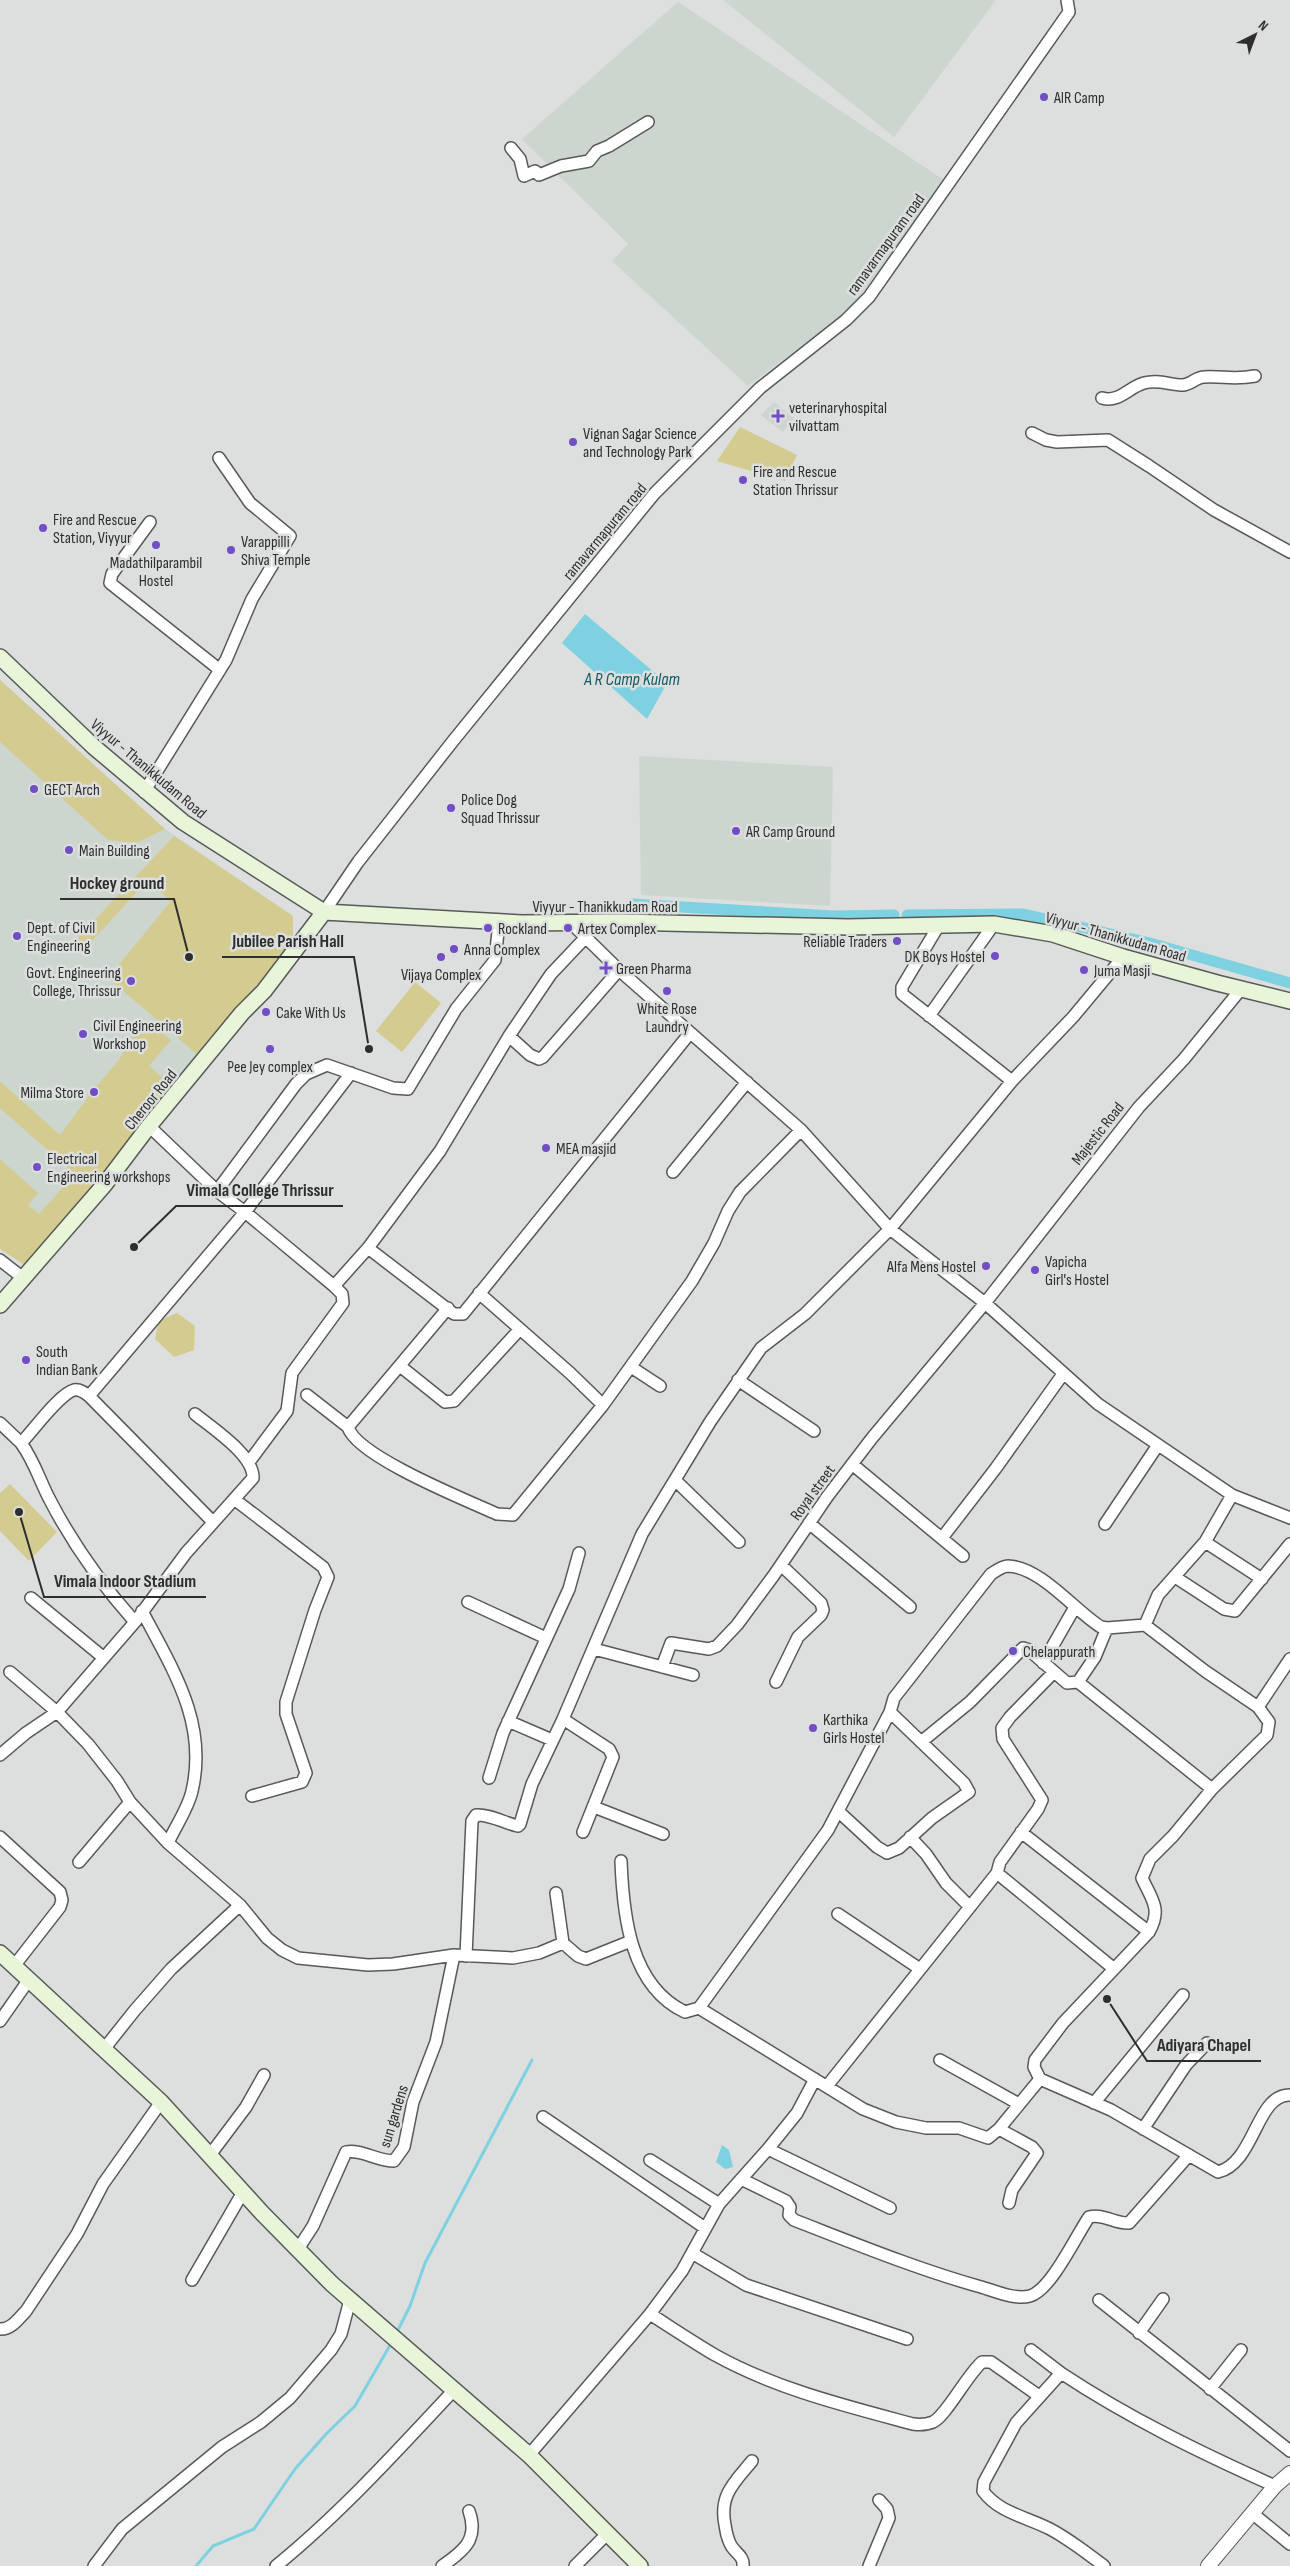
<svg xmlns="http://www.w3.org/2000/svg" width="1290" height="2566" viewBox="0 0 1290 2566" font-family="'Sofia Sans Condensed',sans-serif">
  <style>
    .built { fill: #ccd6cf }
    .green { fill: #d3cb90 }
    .water { fill: #7dd1e1 }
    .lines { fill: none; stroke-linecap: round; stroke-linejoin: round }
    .stream { stroke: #7dd1e1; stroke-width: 3 }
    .canal { stroke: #7dd1e1; stroke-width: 11 }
    .minor-casing { stroke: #575a58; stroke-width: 14 }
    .tertiary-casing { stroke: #575a58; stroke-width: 16 }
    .secondary-casing { stroke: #575a58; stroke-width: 18 }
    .minor { stroke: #fff; stroke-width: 11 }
    .tertiary { stroke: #fff; stroke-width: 14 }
    .secondary { stroke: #e8f5d9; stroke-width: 15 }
    .poi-dot { fill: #714dc6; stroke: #dcdfdd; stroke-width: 2 }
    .labels { text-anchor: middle; stroke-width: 5; stroke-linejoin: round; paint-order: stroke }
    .poi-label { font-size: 16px; fill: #2d2e2d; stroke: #dcdfdd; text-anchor: start }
    .street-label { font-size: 16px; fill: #2d2e2d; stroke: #dcdfdd }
    .water-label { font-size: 18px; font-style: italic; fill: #115965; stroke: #dcdfdd }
    .leader { fill: none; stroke: #2d2e2d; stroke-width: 2 }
    .callout-dot { fill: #2d2e2d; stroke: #dcdfdd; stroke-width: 2 }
    .callout-label { font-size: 18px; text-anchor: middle; font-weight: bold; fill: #2d2e2d; stroke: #dcdfdd; stroke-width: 5; stroke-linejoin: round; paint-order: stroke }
  </style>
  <rect width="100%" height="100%" fill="#dcdfdd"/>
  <path class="built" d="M723,0H996L894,137Z
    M678,2L947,182L850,310L748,386L612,261L628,244L522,139Z
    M774,402L794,418L783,432L761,415Z
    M0,680L165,829L293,916V944L25,1265L0,1249Z
    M639,756L833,767L830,906L641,895Z"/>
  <path class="green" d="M740,427L797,455L785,481L717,461Z
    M0,680L165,829L137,843L108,840L0,742Z
    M174,836L293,916V944L199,1056L108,978L171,901L147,881L81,953L72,944Z
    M415,982L441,1003L402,1052L376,1031Z
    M147,1021L171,1040L149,1066L174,1087L25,1265L0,1249V1159L38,1193L28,1205L39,1214L75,1174L0,1108V1081L60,1135L94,1089L119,1060L127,1045Z
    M177,1313L195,1326L194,1350L174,1357L155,1339L159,1321Z
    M10,1484L57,1532L29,1561L0,1531V1493Z"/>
  <path class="water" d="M585,614L667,683L647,719L562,643Z
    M722,2145L729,2150L733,2167L725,2169L716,2162Z"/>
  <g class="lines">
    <path class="stream" d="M396,2334L410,2306L425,2263L532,2060
      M196,2566L213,2546L254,2529L295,2469L327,2433L355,2406L392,2342"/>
    <path class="canal" d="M632,904L833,916L894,915
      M907,915L1023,914L1050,920
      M1063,923L1150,943L1290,983"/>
    <g class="minor-casing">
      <path id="minor" d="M511,148L520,159L524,176L535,171L539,175L561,166L589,161L597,151L609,146L648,122
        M1102,398C1119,403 1129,387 1144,383C1158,379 1170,385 1183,385C1192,384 1196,377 1204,377C1224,376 1234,380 1255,376
        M1032,433L1046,440L1057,442L1108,440L1149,466L1214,510L1290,552
        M150,522L112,574L110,583L220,670
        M144,792L226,660L252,599L290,536L250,503L219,458
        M324,912L358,862L453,741L654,494L760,388L846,320L869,297L1069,12L1067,0
        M571,923L619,970L801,1130L890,1229L985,1303L1098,1404L1232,1495L1290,1518
        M939,925L902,987V994L1012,1081
        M586,937L551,974L509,1036L440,1151L368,1248L454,1314H463L690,1033
        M929,1016L994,924
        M509,1036L530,1055L539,1059L543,1057L619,970
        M149,1126L217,1191L245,1212L351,1073
        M673,1172L747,1082
        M217,1191L296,1084L306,1074L327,1065L393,1088L408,1089L456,1009L495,960L499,922
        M0,1260L23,1278
        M479,1293L570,1373L603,1405
        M400,1366L445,1402L454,1401L520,1329
        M631,1367L660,1386
        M738,1380L814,1431
        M307,1395L348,1427C356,1456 466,1500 497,1514L513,1515L603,1405L692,1281L714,1243L728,1211L740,1192L801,1130
        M89,1396L245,1212L334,1286L368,1248
        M0,1423L21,1443C33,1431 59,1394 74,1390C80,1389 85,1393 89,1396L213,1522
        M348,1427L448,1308
        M21,1443C35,1462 40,1482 51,1502C74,1546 102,1585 135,1622
        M249,1462L287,1411L292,1373L343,1303L342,1294L334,1286
        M852,1464L963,1556
        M675,1480L739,1542
        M1232,1495L1205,1542L1158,1595L1145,1625L1205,1671L1258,1707L1269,1722L1267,1735L1212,1789L1173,1836L1150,1859L1142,1878C1152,1900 1162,1909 1149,1932L1063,2023L1035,2060L1034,2067L1040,2079L1111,2110L1218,2172C1255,2163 1256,2094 1290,2095
        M234,1499L323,1567L328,1577L315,1610L286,1702V1714L306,1773L302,1782L252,1796
        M809,1523L910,1607
        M1105,1524L1158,1445
        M942,1538L996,1468L1063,1374
        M1205,1542L1262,1579
        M1175,1577L1224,1609L1235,1611L1290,1544
        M31,1598L104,1658
        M468,1602L546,1638
        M142,1611C173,1670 208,1723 192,1791C188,1809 175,1827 168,1843
        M594,1649L693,1675
        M1043,1663L1075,1607
        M662,1667L671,1643L709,1649L717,1646L737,1625L774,1575L827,1497L872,1438L985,1303L1139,1107L1184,1059L1241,989
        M10,1672L57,1712L88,1744L117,1781L130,1802L168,1843L240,1905L267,1938L282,1950L298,1958L368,1965L393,1964L454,1955L513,1958L539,1953L563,1943L556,1893
        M1054,1672L1010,1717L1002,1728L1003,1739L1042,1800L1038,1809L1000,1862L997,1873L1113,1968
        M776,1682L798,1637L821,1615L823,1610L821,1603L781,1565
        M1078,1682L1212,1789
        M1258,1707L1290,1659
        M508,1721L552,1740
        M921,1742L970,1702L1023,1648L1029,1650L1067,1683L1078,1682L1095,1657L1107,1628
        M0,1755L26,1733L57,1712L135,1622L186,1553L253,1478C254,1455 212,1428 195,1414
        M489,1778L503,1733L569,1589L579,1553
        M594,1807L663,1834
        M838,1811L877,1847L887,1853L899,1848L932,1818L969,1792L964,1783L890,1712
        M583,1832L613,1757L609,1749L563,1719L642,1534L710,1422L761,1348L805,1314L890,1229L1012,1081L1073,1017L1123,957
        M1021,1832L1149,1932
        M0,1837L60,1892L62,1900L60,1907L14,1966
        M910,1837L926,1854L946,1883L970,1907
        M621,1861C623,1915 630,1986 685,2012L699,2008L863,2109L896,2122L926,2128H959L988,2138L999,2129L1040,2079
        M79,1862L130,1802
        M838,1914L920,1969
        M563,1943L578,1956L586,1959L631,1941
        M466,1956L472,1821L476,1815C490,1814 504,1823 518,1826L520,1824L532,1784L563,1719
        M699,2008L828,1830L890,1712L894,1698L991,1574C996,1571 1002,1566 1008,1566C1041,1567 1075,1611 1101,1627L1107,1628L1145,1625
        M0,2021L28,1981
        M104,2049L135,2010L171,1969L240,1905
        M940,2060L1019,2104
        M827,2086L997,1873
        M1094,2103L1183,1995
        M543,2117L705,2228
        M999,2129L1032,2147L1037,2153L1012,2190L1009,2203
        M1143,2129L1186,2065L1207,2043
        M768,2149L890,2208
        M210,2155L246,2107L264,2075
        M650,2160L719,2204
        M741,2179L786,2201L790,2207L789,2215L794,2220C856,2244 917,2269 981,2287C995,2291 1015,2300 1030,2296C1051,2290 1076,2236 1089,2217C1103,2213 1115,2224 1129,2223L1189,2155
        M298,2249L313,2226L346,2152C361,2149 377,2161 394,2161L404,2147L413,2102L436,2042L454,1955
        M692,2253L746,2285L907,2339
        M192,2280L243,2192
        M1099,2300L1290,2451
        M650,2314C672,2328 693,2342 715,2355C776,2389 846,2406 913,2424C920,2425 926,2425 933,2422C946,2416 967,2375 982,2362H991L1039,2396
        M0,2329C11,2330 19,2318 26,2311L77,2234L103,2184L161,2102
        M1139,2333L1163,2299
        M1031,2350L1061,2373
        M1210,2389L1241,2350
        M529,2455L650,2314L682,2271L719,2204L768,2149L797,2113L815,2079
        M1252,2513L1290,2544
        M94,2566L122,2529L222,2447L261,2422L290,2398L331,2350L341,2334L350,2300
        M276,2566C341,2513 397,2451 454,2390
        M442,2566C464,2551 479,2539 469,2511
        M575,2566L608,2533
        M743,2566C744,2557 737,2554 732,2547C728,2541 726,2532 725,2525C719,2495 734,2483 752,2461
        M869,2566L889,2518L887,2509L879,2500
        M1104,2566C1087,2553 1069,2539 1050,2529C1027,2517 999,2513 983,2491L984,2482L1016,2423L1061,2373C1129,2418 1201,2453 1275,2486"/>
    </g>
    <g class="tertiary-casing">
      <path id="tertiary" d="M1208,2566L1275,2486L1290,2473"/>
    </g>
    <g class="secondary-casing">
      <path id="secondary" d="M0,657L94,747L183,822L324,912L522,923L620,922L848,927L994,924L1053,934L1123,957L1217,983L1290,1001
        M0,1305L105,1184L149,1126L242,1013L264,991L324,912
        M0,1953L161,2102L262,2213L332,2284L529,2455L640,2566"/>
    </g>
    <use href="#minor" class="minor"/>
    <use href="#tertiary" class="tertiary"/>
    <use href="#secondary" class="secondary"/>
  </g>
  <g class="poi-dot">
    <circle cx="1044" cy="97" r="5"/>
    <path d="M775.5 408.5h5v5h5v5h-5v5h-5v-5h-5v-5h5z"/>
    <circle cx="573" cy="442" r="5"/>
    <circle cx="743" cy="480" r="5"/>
    <circle cx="43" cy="528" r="5"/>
    <circle cx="156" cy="545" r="5"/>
    <circle cx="231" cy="550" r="5"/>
    <circle cx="34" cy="789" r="5"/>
    <circle cx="451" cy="808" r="5"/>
    <circle cx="736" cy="831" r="5"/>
    <circle cx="69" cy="850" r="5"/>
    <circle cx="488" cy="928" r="5"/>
    <circle cx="568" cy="928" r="5"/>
    <circle cx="17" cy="936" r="5"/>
    <circle cx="897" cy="941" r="5"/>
    <circle cx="454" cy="949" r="5"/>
    <circle cx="995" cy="956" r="5"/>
    <circle cx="441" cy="957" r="5"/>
    <path d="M603.5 960.5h5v5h5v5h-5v5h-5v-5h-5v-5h5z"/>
    <circle cx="1084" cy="970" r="5"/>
    <circle cx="131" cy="981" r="5"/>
    <circle cx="667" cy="991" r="5"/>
    <circle cx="266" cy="1012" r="5"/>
    <circle cx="83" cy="1034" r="5"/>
    <circle cx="270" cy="1049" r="5"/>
    <circle cx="94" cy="1092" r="5"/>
    <circle cx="546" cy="1148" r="5"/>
    <circle cx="37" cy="1167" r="5"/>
    <circle cx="986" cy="1266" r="5"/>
    <circle cx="1035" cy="1270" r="5"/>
    <circle cx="26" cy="1360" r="5"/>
    <circle cx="1013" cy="1651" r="5"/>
    <circle cx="813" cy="1728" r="5"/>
  </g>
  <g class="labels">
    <g class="poi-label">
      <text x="1054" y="103">AIR Camp</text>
      <text x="789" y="413">veterinaryhospital<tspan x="789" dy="18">vilvattam</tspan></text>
      <text x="583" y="439">Vignan Sagar Science<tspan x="583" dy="18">and Technology Park</tspan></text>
      <text x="753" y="477">Fire and Rescue<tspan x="753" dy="18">Station Thrissur</tspan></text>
      <text x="53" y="525">Fire and Rescue<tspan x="53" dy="18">Station, Viyyur</tspan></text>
      <text x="241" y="547">Varappilli<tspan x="241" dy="18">Shiva Temple</tspan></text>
      <text x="156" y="568" text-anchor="middle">Madathilparambil<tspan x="156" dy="18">Hostel</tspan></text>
      <text x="44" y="795">GECT Arch</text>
      <text x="461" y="805">Police Dog<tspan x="461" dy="18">Squad Thrissur</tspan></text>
      <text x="746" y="837">AR Camp Ground</text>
      <text x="79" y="856">Main Building</text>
      <text x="27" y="933">Dept. of Civil<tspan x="27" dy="18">Engineering</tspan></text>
      <text x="498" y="934">Rockland</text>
      <text x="578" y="934">Artex Complex</text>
      <text x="887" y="947" text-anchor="end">Reliable Traders</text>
      <text x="464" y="955">Anna Complex</text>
      <text x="985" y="962" text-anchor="end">DK Boys Hostel</text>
      <text x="616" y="974">Green Pharma</text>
      <text x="1094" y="976">Juma Masji</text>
      <text x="121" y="978" text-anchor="end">Govt. Engineering<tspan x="121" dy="18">College, Thrissur</tspan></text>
      <text x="441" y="980" text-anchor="middle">Vijaya Complex</text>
      <text x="667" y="1014" text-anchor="middle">White Rose<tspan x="667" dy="18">Laundry</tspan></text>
      <text x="276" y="1018">Cake With Us</text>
      <text x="93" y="1031">Civil Engineering<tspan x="93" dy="18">Workshop</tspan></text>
      <text x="270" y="1072" text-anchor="middle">Pee Jey complex</text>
      <text x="84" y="1098" text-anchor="end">Milma Store</text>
      <text x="556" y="1154">MEA masjid</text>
      <text x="47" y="1164">Electrical<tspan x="47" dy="18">Engineering workshops</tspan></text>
      <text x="1045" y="1267">Vapicha<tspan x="1045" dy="18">Girl's Hostel</tspan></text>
      <text x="976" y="1272" text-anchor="end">Alfa Mens Hostel</text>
      <text x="36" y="1357">South<tspan x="36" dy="18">Indian Bank</tspan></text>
      <text x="1023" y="1657">Chelappurath</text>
      <text x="823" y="1725">Karthika<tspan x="823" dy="18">Girls Hostel</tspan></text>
    </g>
    <g class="street-label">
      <text transform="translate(885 244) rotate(-54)" y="6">ramavarmapuram road</text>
      <text transform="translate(604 531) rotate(-50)" y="6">ramavarmapuram road</text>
      <text transform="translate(149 768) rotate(40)" y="6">Viyyur - Thanikkudam Road</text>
      <text x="605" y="912">Viyyur - Thanikkudam Road</text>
      <text transform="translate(1116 936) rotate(16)" y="6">Viyyur - Thanikkudam Road</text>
      <text transform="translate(150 1099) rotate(-51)" y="6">Cheroor Road</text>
      <text transform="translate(1097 1133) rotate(-52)" y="6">Majestic Road</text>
      <text transform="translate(812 1492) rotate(-54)" y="6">Royal street</text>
      <text transform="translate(393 2116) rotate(-73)" y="6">sun gardens</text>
    </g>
    <g class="water-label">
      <text x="632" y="685">A R Camp Kulam</text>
    </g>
  </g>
  <path class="leader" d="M189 957L174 899H60M369 1049L354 957H222M134 1247L176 1206H343M19 1512L44 1597H206M1107 1999L1147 2061H1261"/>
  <g class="callout-dot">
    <circle cx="189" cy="957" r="5"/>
    <circle cx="369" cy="1049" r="5"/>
    <circle cx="134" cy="1247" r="5"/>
    <circle cx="19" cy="1512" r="5"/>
    <circle cx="1107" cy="1999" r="5"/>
  </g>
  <g class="callout-label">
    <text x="117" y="889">Hockey ground</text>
    <text x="288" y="947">Jubilee Parish Hall</text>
    <text x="260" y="1196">Vimala College Thrissur</text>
    <text x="125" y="1587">Vimala Indoor Stadium</text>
    <text x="1204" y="2051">Adiyara Chapel</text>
  </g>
  <g transform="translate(1255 35) rotate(42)" stroke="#dcdfdd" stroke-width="4" paint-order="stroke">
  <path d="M0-4L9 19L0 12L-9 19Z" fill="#2d2e2d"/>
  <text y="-8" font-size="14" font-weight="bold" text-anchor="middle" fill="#2d2e2d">N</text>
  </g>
</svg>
